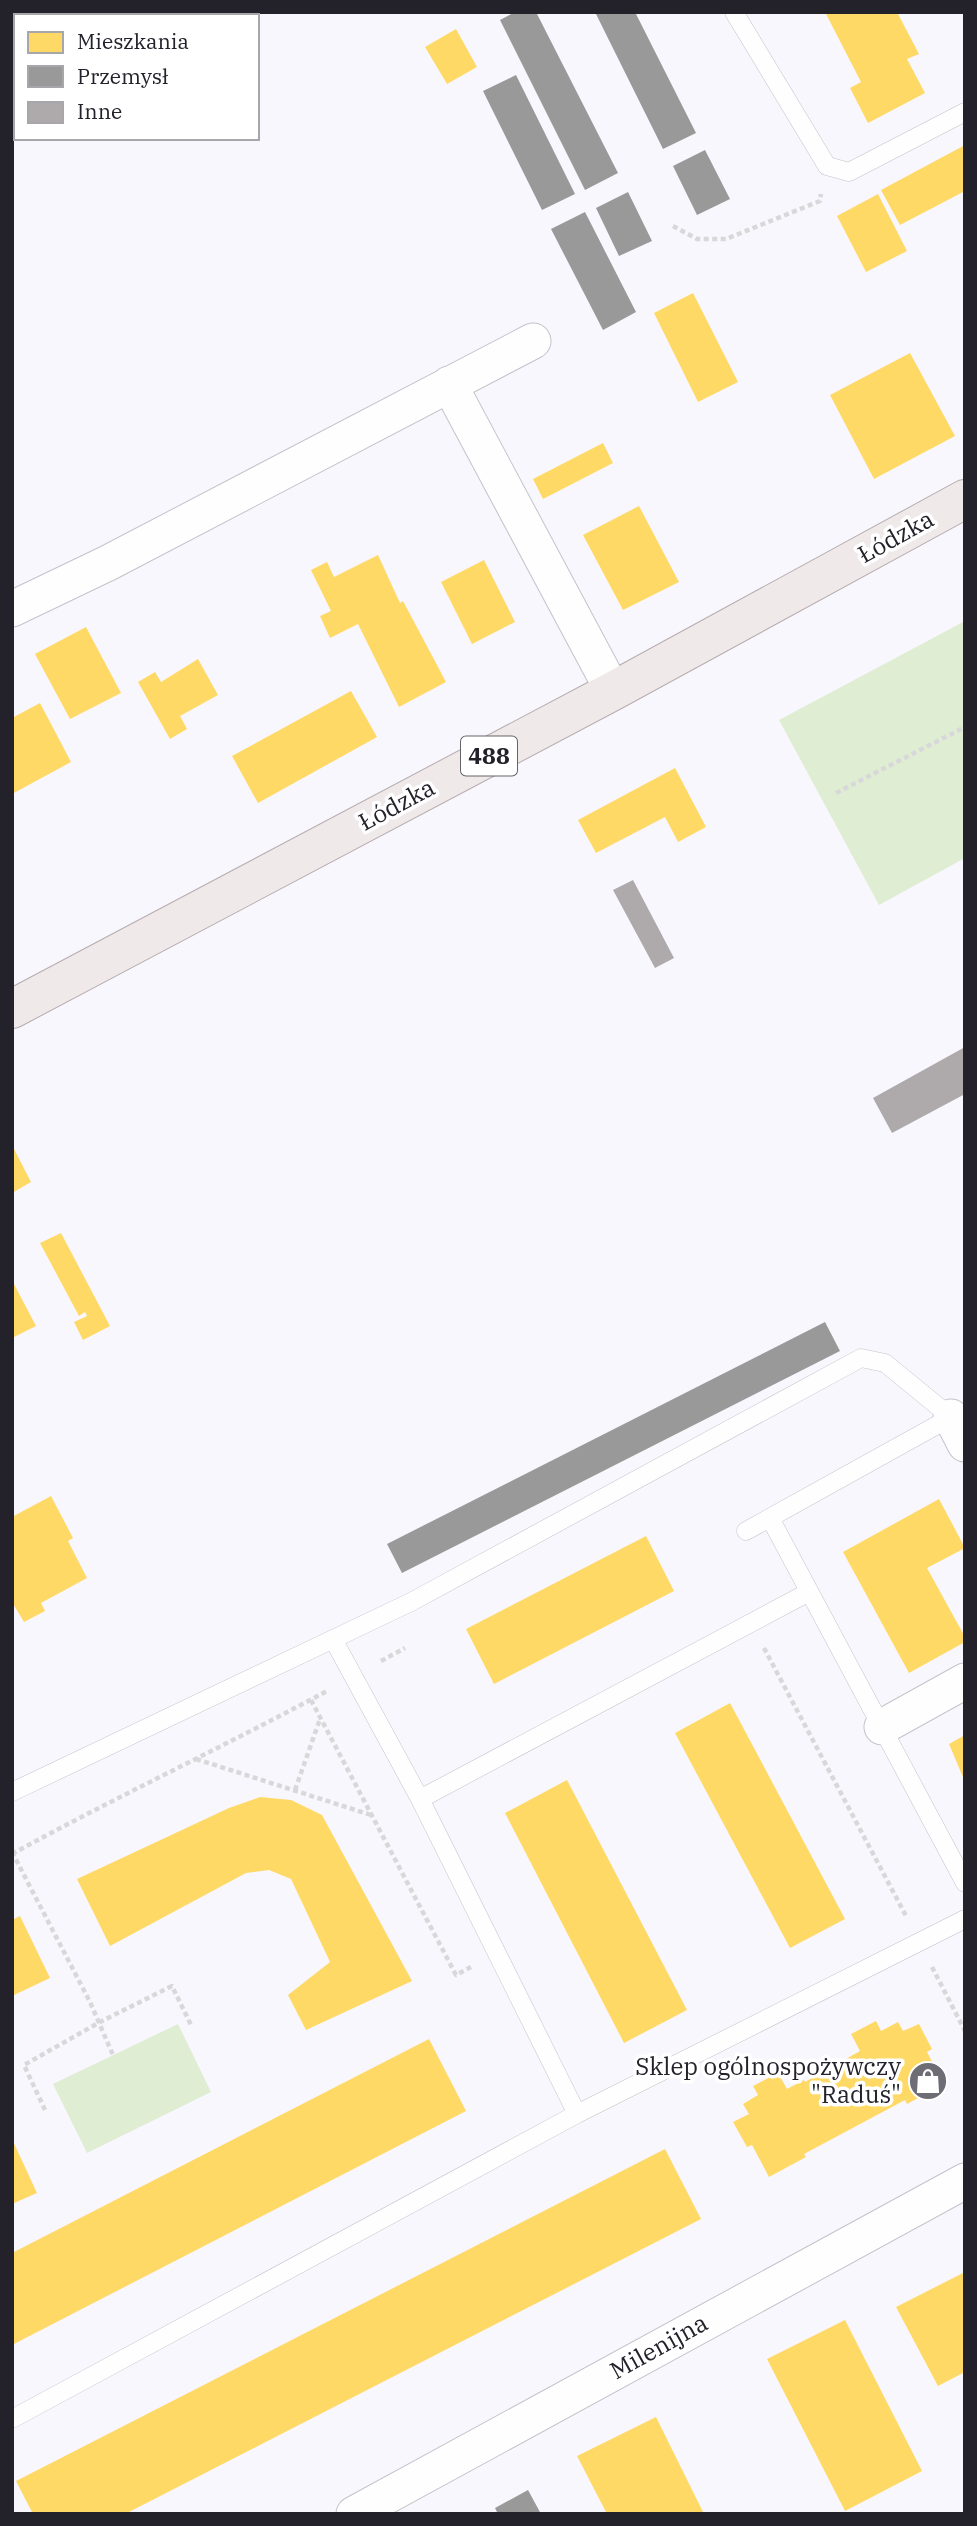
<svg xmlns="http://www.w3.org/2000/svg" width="977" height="2526" viewBox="0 0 977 2526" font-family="'IBM Plex Serif',serif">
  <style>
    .green { fill: #dfedd3 }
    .homes { fill: #ffd966 }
    .industry { fill: #999 }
    .building { fill: #aea9ab }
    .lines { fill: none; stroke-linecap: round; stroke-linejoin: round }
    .lane-casing { stroke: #c5c3cb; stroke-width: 19 }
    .street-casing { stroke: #c5c3cb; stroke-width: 37 }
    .primary-casing { stroke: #b7acaf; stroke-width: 40 }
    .path { stroke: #d8d8da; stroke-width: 4.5; stroke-dasharray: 5 3.5; stroke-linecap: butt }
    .lane { stroke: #fefeff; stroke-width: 18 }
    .street { stroke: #fefeff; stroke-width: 35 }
    .primary { stroke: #efe9e9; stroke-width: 38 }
    .labels { text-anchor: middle; stroke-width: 7; stroke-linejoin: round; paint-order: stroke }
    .shield { fill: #fff; stroke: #65646a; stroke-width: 2 }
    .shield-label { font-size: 23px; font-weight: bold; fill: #23212a }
    .street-label { font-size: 24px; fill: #23212a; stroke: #fff }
    .poi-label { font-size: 24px; fill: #23212a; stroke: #fff; text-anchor: end }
  </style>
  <rect width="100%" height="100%" fill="#f8f7fd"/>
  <path class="green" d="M965,621V858L879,905L779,720Z
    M178,2024L211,2092L87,2153L53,2084Z"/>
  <path class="homes" d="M825,12H897L919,54L907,59L925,93L868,123L850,88L861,82Z
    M456,29L477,67L447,84L425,47Z
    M965,145V191L900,225L881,190Z
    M878,194L907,251L866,272L837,216Z
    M693,293L738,382L698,402L654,313Z
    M910,353L955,436L874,479L830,395Z
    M603,443L613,463L543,499L533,479Z
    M639,506L679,582L623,610L583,535Z
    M378,555L400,603L403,601L446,682L399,707L358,624L330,638L320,616L331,611L311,570L327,562L334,577Z
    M484,560L515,622L472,644L441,582Z
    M86,627L121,693L70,719L35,654Z
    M198,659L218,695L180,716L187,729L170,739L138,682L155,672L161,682Z
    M351,691L377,737L258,803L232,756Z
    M40,703L71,762L12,794V718Z
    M675,768L706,827L678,842L665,817L596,853L578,820Z
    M12,1145L31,1182L12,1193Z
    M61,1233L110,1326L83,1340L74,1322L87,1316L85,1312L79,1316L40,1243Z
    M14,1284L36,1326L12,1338V1285Z
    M51,1496L73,1538L68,1541L87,1578L41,1603L45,1611L24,1622L12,1602V1517Z
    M939,1499L965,1548L927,1568L965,1637V1642L909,1673L843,1552Z
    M646,1536L674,1591L494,1684L466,1629Z
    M730,1703L845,1919L790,1948L675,1733Z
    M965,1735V1782L949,1744Z
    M567,1780L687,2010L624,2043L505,1813Z
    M260,1797L291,1800L322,1815L412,1981L306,2030L288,1995L330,1962L291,1879L269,1870L246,1873L110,1946L77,1879L229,1808Z
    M20,1916L50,1978L12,1996V1920Z
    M876,2021L881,2031L898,2022L903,2031L919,2024L932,2049L927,2052L944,2084L907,2104L905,2100L804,2154L806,2157L769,2177L752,2145L747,2147L733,2122L749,2114L743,2104L758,2095L753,2086L778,2073L787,2089L804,2080L805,2082L860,2051L851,2034Z
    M429,2039L466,2111L12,2345V2253Z
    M12,2139L37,2193L12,2204Z
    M665,2149L701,2219L125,2514H33L16,2481Z
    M965,2272V2372L938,2386L896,2307Z
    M845,2320L922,2471L845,2511L767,2359Z
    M656,2417L704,2514H607L577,2456Z"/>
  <path class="industry" d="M515,12H536L618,173L585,190L500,20Z
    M595,12H635L696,133L663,149Z
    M516,75L575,194L542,210L483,91Z
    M705,150L730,199L697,215L673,166Z
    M628,192L652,241L619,256L596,208Z
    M585,212L636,312L603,330L551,229Z
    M825,1322L840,1351L402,1573L387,1544Z
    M528,2490L541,2514H498L495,2508Z"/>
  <path class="building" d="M633,880L674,958L655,968L613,890Z
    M965,1047V1094L892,1133L873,1098Z"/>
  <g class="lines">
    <g class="lane-casing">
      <path id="lane" d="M734,12L827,166L849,172L965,112
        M770,1518L965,1883
        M746,1531L957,1414
        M333,1639L420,1799L577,2114
        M12,1792L411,1602L861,1358L885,1363L951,1417
        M420,1799L809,1592
        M12,2419L577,2114L965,1919"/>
    </g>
    <g class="street-casing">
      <path id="street" d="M449,384L613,691
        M12,609L108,563L533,341
        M951,1417L965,1444
        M882,1727L965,1681
        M354,2514L965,2181"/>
    </g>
    <g class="primary-casing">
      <path id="primary" d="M12,1009L613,691L965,499"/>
    </g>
    <path class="path" d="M673,226L697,239H726L820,201L821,194
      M836,793L965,727
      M764,1648L906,1916
      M381,1661L405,1648
      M311,1700L456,1975L471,1967
      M196,1759L371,1815
      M295,1790L320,1719
      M12,1852L90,2002L113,2055
      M12,1854C116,1797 223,1747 327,1691
      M932,1967L965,2031
      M45,2110L24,2065L100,2022L172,1986L192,2027"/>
    <use href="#lane" class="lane"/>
    <use href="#street" class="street"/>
    <use href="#primary" class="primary"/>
  </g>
  <defs>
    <g id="shop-disc" transform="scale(2.0125)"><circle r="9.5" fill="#6e6c74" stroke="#fff"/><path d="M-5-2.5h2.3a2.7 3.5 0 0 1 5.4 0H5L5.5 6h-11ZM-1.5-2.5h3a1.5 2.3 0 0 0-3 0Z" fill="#fff"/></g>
  </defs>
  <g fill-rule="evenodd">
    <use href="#shop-disc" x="928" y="2081"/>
  </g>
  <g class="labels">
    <rect class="shield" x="461" y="736.5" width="56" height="39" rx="5"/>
    <g class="shield-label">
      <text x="489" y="764">488</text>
    </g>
    <g class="street-label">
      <text transform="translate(896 537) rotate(-29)" y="8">Łódzka</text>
      <text transform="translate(397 805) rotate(-28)" y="8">Łódzka</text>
      <text transform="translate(659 2347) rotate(-29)" y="8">Milenijna</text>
    </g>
    <g class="poi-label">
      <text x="901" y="2075">Sklep ogólnospożywczy<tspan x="901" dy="28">"Raduś"</tspan></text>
    </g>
  </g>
  <rect width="977" height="2526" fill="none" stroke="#23212a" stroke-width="28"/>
  <rect x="14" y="14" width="245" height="126" fill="#ffffff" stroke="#a7a6aa" stroke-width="2"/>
  <rect x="28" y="32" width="35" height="21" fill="#ffd966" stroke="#a7a6aa" stroke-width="2"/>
  <text x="77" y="49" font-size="21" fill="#23212a">Mieszkania</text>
  <rect x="28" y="66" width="35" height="21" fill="#999999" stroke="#a7a6aa" stroke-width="2"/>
  <text x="77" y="84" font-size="21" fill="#23212a">Przemysł</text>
  <rect x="28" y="102" width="35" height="21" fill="#aea9ab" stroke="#a7a6aa" stroke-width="2"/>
  <text x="77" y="119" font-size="21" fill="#23212a">Inne</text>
</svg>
